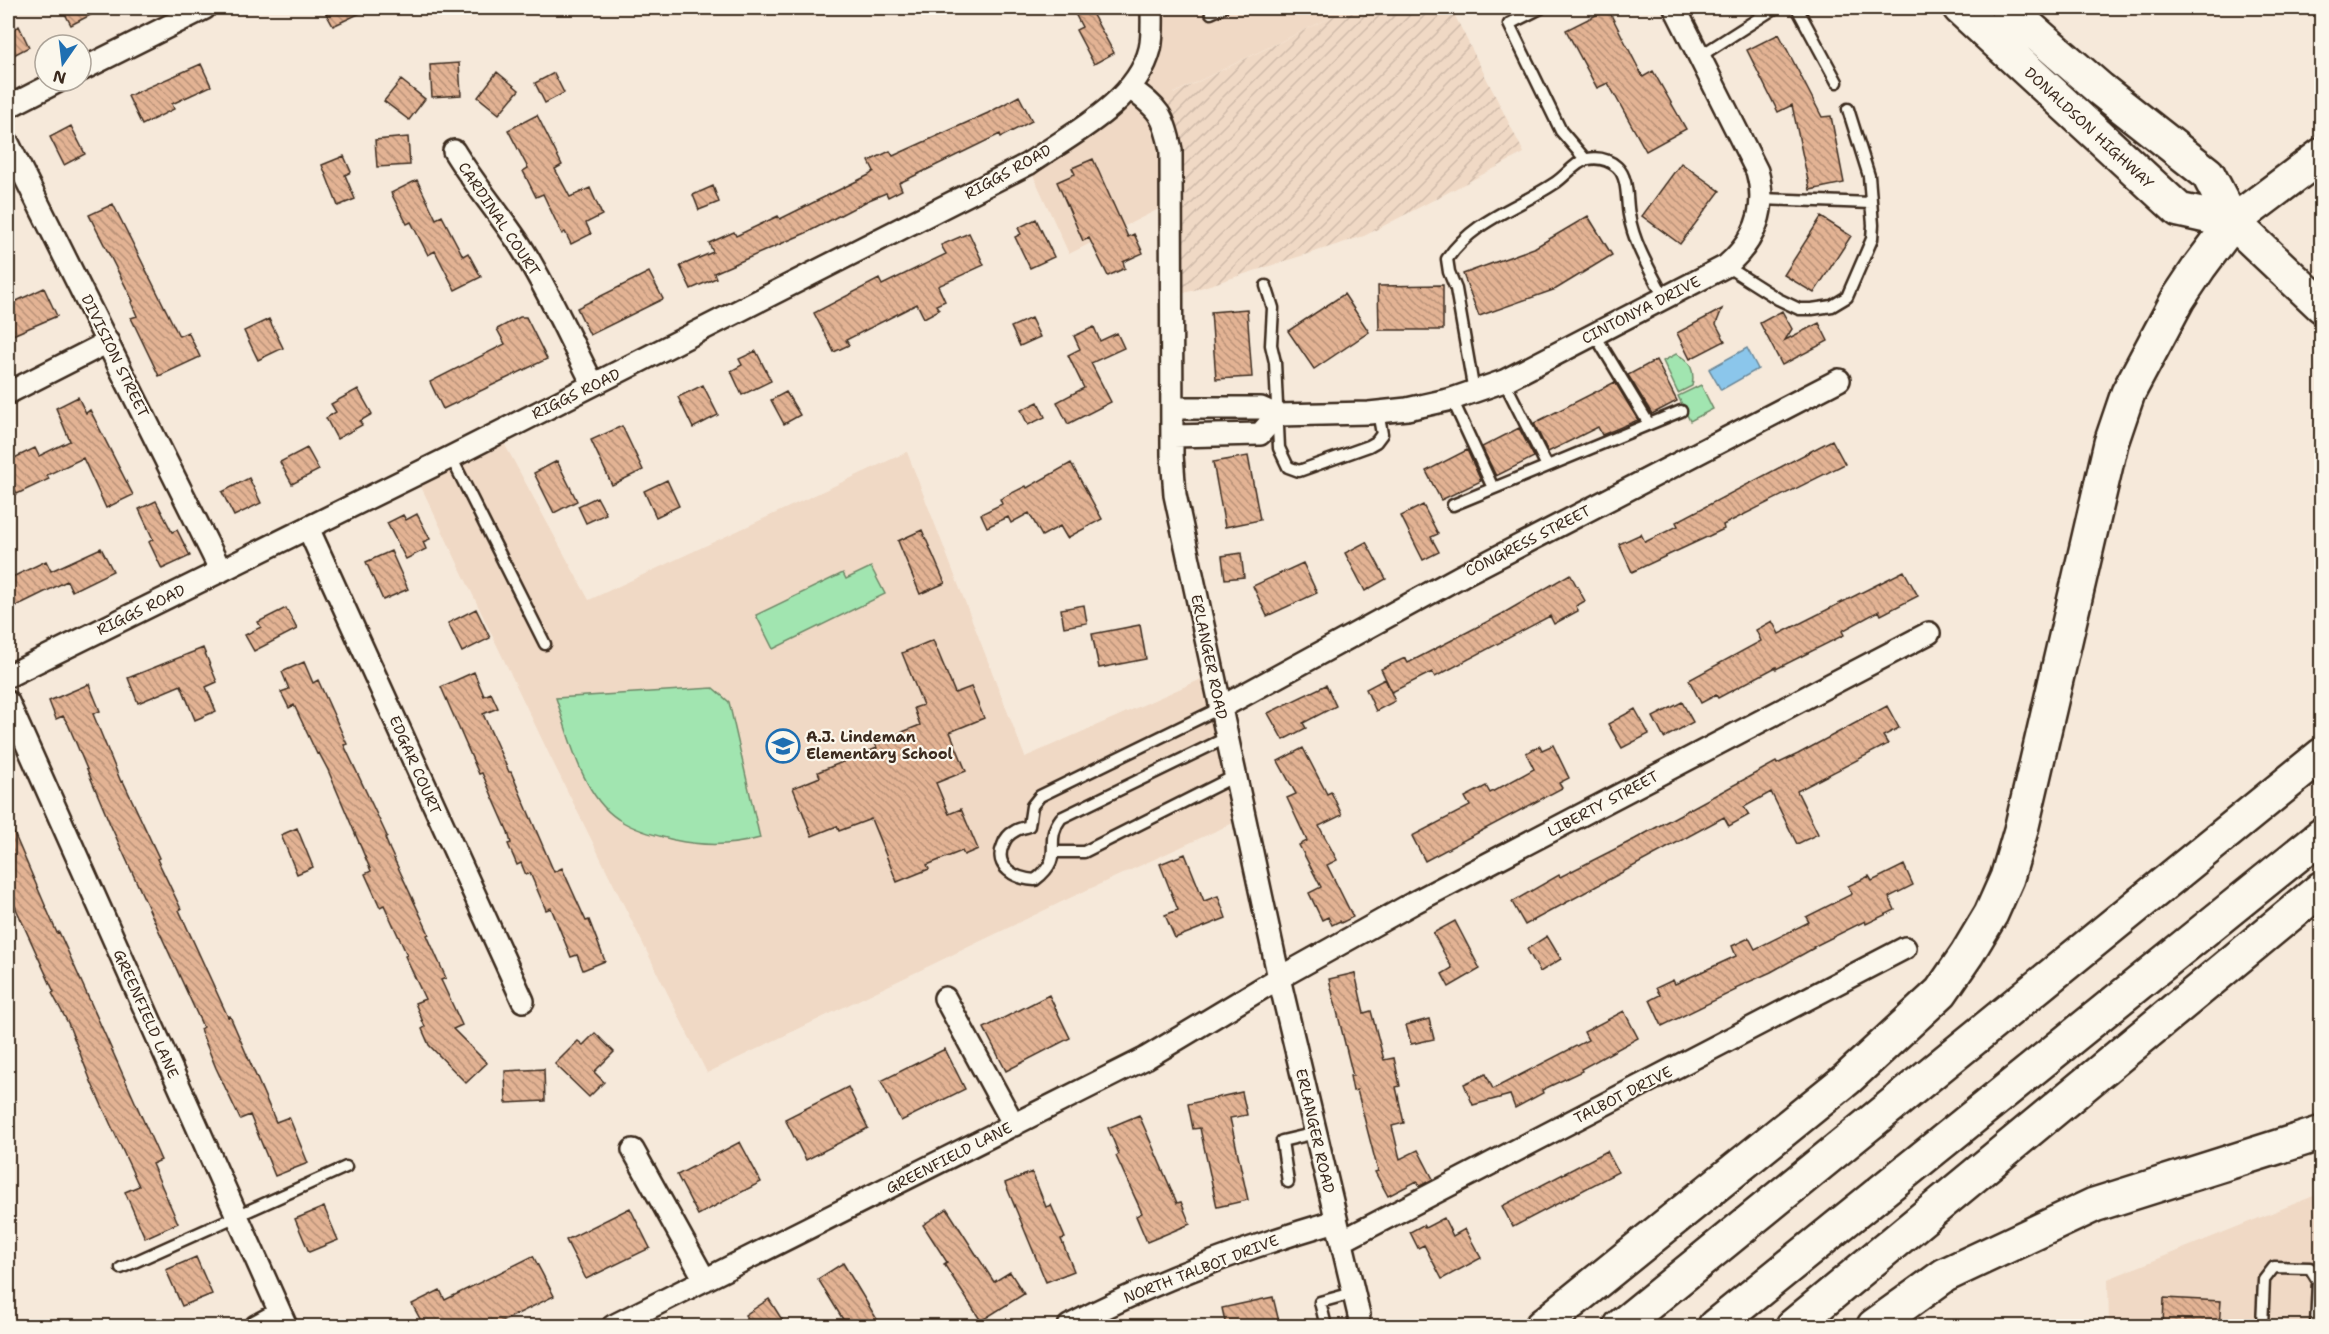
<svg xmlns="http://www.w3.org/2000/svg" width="2329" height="1334" viewBox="0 0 2329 1334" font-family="'Shantell Sans',sans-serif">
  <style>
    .built { fill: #f0d9c5 }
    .industrial { fill: url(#industrial-furrows) }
    .park { fill: #a1e5b0; stroke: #6e8867; stroke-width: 1.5 }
    .water { fill: #8bc6eb; stroke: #6b8899; stroke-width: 1.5 }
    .building { fill: url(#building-back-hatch); stroke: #3b2a1e; stroke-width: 1.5 }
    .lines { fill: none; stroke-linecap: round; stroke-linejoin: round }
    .lane-casing { stroke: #3b2a1e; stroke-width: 15 }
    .street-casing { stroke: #3b2a1e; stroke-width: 26 }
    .primary-casing { stroke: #3b2a1e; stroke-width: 38 }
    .highway-casing { stroke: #3b2a1e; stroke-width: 38 }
    .lane { stroke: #fbf7ec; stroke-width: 10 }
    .street { stroke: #fbf7ec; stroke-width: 21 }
    .primary { stroke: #fbf7ec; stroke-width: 33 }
    .highway { stroke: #fbf7ec; stroke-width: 33 }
    .labels { text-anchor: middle; stroke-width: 4.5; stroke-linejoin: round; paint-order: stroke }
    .street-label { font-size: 15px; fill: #3b2a1e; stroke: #fbf7ec }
    .poi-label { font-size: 15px; font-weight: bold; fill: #3b2a1e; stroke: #fbf7ec; text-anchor: start }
  </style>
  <defs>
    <pattern id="industrial-furrows" width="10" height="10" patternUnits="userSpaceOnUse" patternTransform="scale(1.5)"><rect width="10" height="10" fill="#f0d9c5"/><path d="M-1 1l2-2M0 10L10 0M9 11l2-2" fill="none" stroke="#cfbaa9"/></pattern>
    <pattern id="building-back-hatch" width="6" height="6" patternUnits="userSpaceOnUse" patternTransform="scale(1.5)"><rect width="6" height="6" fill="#e3b394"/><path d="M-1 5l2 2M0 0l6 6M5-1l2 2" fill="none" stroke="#b99278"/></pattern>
  </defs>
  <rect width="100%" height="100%" fill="#f6e9da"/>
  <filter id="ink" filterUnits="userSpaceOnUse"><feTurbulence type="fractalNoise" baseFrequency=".0167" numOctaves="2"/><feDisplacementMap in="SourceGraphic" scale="12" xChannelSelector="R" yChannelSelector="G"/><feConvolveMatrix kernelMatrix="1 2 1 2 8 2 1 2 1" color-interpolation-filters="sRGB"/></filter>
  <g filter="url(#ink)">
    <path class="built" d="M1152,8H1350L1174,93L1171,203L1069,254L1028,164L1130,88Z
      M498,432L589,600L907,452L1025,757L1213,674L1244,818L1074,896L707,1073L549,754L415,474Z
      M2321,1193V1326H2109L2108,1279Z"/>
    <path class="industrial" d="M1350,8H1451L1524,153L1364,236L1172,297L1158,111L1175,93Z"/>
    <path class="park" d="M1676,354C1691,361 1695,371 1692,386L1678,393L1663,361Z
      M1701,385L1713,409L1690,421L1678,396Z
      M871,567L885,594L773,649L756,615L843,573L846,579Z
      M713,688L729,702L760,838C732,846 702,846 674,840C655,835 634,830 618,819C582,796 569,736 556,698Z"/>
    <path class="water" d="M1747,348L1758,369L1721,390L1709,369Z"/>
    <path class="building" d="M62,8H104L71,25Z
      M323,8H371L333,26Z
      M1072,8H1089L1114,53L1094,64L1076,30L1082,27Z
      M1608,9L1643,77L1653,71L1686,129L1646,151L1608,83L1597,88L1566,30Z
      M19,26L29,47L8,58V32Z
      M1779,34L1822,117L1831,116L1844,183L1810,190L1792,105L1778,112L1747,50Z
      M459,63L461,95L432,97L430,65Z
      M201,64L211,86L172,104L174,109L142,125L128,96Z
      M497,72L519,90L499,114L478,97Z
      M554,73L564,93L545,103L535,83Z
      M401,80L425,99L409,120L384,101Z
      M1019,96L1032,121L1001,137L1000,134L910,178L899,183L902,190L888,197L886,193L869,200L808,232L714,273L716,278L691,289L680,266L713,252L709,243L734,232L736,236L778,216L780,219L869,175L874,171L869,161L890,151L893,156L988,113Z
      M537,115L562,165L555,169L570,197L590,188L602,215L586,223L591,234L571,244L565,232L562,234L543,194L536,197L523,171L528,168L508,130Z
      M71,126L85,154L64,165L50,137Z
      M408,137L410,165L377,167L375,140Z
      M344,156L351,172L345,175L355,199L338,206L322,165Z
      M1093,159L1128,237L1134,234L1143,253L1123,262L1125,268L1108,276L1089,238L1083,241L1057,182L1075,174L1072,168Z
      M1681,163L1720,191L1680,244L1642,216Z
      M417,180L436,219L442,216L463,256L468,253L481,277L455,290L435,251L428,255L411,222L407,224L391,193Z
      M713,186L719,202L699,210L693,195Z
      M113,204L179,336L188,332L200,357L159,376L131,318L137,316L131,302L133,301L89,215Z
      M1588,216L1612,255L1556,289L1479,316L1463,274L1534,248Z
      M1821,217L1851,236L1814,293L1784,275Z
      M1036,219L1054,257L1030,268L1015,237L1021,234L1018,228Z
      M969,233L984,265L938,286L945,301L936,305L939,310L924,318L917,304L846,340L849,345L834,352L814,313L879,279L882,285L946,254L941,245Z
      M649,272L663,299L590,335L577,308Z
      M1443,285V330H1379L1378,286Z
      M44,288L57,316L8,337V305Z
      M1344,294L1369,332L1314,369L1288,331Z
      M1247,309L1252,377L1216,379L1211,312Z
      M1722,309L1716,324L1725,341L1690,359L1677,333Z
      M1782,311L1792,329L1785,340L1819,323L1828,341L1782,365L1760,323Z
      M520,317H526L547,359L443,409L430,382L505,344L497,329Z
      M1031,318L1040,337L1020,346L1011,327Z
      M269,319L283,348L258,360L244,331Z
      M1094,327L1100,341L1117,333L1124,348L1091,363L1111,402L1068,424L1057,402L1084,388L1068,355L1080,349L1074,336Z
      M756,351L771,381L742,395L731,371L742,365L739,359Z
      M1656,360L1677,401L1652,414L1628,375Z
      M1615,382L1638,420L1602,435L1598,427L1548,452L1534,423Z
      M703,385L718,415L693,428L678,397Z
      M358,389L372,414L360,421L362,425L337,439L326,418L336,412L331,404Z
      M786,392L800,415L784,424L771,400Z
      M78,397L86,413L90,410L133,495L106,508L83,458L47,475L49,479L17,494L8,473V461L35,448L39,456L70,441L56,408Z
      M1038,402L1045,417L1028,425L1021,410Z
      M622,426L643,470L612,485L591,440Z
      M1519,428L1534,457L1496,476L1482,447Z
      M1832,440L1845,464L1723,525L1724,529L1632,572L1619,544L1641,534L1645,542L1678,526L1676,522Z
      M307,448L319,470L292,484L280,462Z
      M1467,450L1481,481L1441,500L1426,471Z
      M1248,456L1260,520L1225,527L1213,462Z
      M557,461L577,501L554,513L534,473Z
      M1071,463L1102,519L1067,538L1060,526L1042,536L1029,513L1011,523L1008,517L987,527L981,514L1002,504L1000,499L1026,486L1027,488Z
      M249,478L261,503L234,516L222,492Z
      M667,480L679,506L656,517L644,491Z
      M597,497L606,514L586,523L578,506Z
      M156,501L172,532L177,530L190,556L162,569L149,542L153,539L139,509Z
      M1423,505L1438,534L1431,537L1439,552L1423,560L1401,516Z
      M417,514L430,539L423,542L426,549L406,559L387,523L403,515L406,520Z
      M922,530L945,583L920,594L898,541Z
      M1366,542L1386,579L1365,591L1345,553Z
      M101,548L113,571L72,591L67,581L8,610V579L46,561L51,571Z
      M391,551L408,589L383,600L366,562Z
      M1241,553L1244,577L1225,579L1222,556Z
      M1303,563L1317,593L1267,616L1253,586Z
      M1904,571L1918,596L1881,615L1879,611L1842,631L1844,635L1776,669V667L1718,698L1716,695L1701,703L1689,680L1761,641L1756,630L1772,621L1779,634Z
      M1570,574L1585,601L1576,606L1578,611L1554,624L1550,616L1435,677L1432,672L1392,692L1381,669L1405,658L1408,663L1502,614Z
      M1084,605L1087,623L1064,627L1061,609Z
      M286,608L297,629L254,651L245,635L261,627L258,622Z
      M476,609L490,638L462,652L448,623Z
      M1140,625L1146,659L1099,668L1092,634Z
      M933,640L955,693L971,687L984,718L950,732L966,771L936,783L949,814L961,809L978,849L964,855L962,851L927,865L929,869L897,882L871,819L839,831L837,826L812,836L793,788L820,777L818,772L877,748L875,743L920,725L914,708L923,705L902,653Z
      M203,648L217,682L206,687L216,711L195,720L181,685L138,703L128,678Z
      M304,662L313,683L318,680L347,744L344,745L387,836L385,838L390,850L429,934L427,935L446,978L441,980L462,1025L453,1029L487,1063L466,1083L429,1045L422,1029L425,1027L415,1003L425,999L405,956L407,955L384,905L380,907L365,874L371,871L328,770L319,753L317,754L294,705L289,708L281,692L289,689L282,672Z
      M474,672L484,696L491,693L498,708L483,714L509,772H511L554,872L562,868L586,921L589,920L605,961L583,970L577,955L571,957L551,908L546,910L530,873L526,875L521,863L517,865L508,844L511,843L508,832L482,773L479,774L441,687Z
      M1385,679L1395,701L1376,711L1366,689Z
      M89,684L100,711L93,714L121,782L123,781L159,858L157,859L181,909L179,910L228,1017L230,1016L276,1122L289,1117L308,1163L275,1176L250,1115L240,1119L216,1068L200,1029L203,1027L110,824L68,724L63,716L56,719L49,701Z
      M1326,685L1336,706L1303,723L1306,728L1283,740L1268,713Z
      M1682,702L1693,722L1664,738L1653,717Z
      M1887,706L1899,728L1883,736L1888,744L1797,791L1818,834L1797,844L1771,792L1744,807L1749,815L1729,826L1724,817L1525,925L1512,902L1559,875L1560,877L1635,839L1776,762L1777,764L1798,754Z
      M1635,709L1649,734L1622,748L1608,724Z
      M1553,745L1569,778L1559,783L1562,788L1425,861L1412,836L1470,806L1465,797L1486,786L1490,793L1534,769L1526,753L1540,746L1542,750Z
      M1303,748L1327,794L1331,792L1342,815L1319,826L1337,860L1327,865L1353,917L1341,923L1340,921L1332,925L1328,917L1322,920L1309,893L1321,887L1299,845L1307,841L1287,798L1296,794L1278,761Z
      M8,819L57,933L59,932L73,963L161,1160L152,1164L178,1223L145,1238L125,1192L139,1186L92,1084L68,1023L52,993L54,992L8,891Z
      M297,828L313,867L297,874L281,835Z
      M1185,854L1204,901L1218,896L1226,918L1175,938L1165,915L1178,910L1160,864Z
      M1904,865L1913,885L1889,897L1895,910L1866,924L1865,921L1813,947L1814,948L1771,972L1735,988L1736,990L1662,1026L1650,1000L1660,995L1656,988L1673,980L1675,984L1736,956L1732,946L1749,938L1755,949L1809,922L1806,917L1852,894L1848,886L1869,876L1872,881Z
      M1455,921L1480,969L1449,987L1442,974L1452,968L1433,933Z
      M1547,936L1561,959L1540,972L1527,949Z
      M1355,973L1364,1013L1371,1011L1384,1060L1394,1058L1400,1086L1396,1087L1404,1123L1392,1126L1400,1159L1418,1150L1433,1179L1420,1186L1417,1181L1388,1196L1375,1172L1378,1171L1357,1090L1353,1091L1350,1076H1353L1329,979Z
      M1049,995L1070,1038L1006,1071L984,1028Z
      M1624,1011L1638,1038L1581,1069L1582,1071L1542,1090L1543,1093L1515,1108L1510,1095L1473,1105L1464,1084L1486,1074L1493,1089L1588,1040L1584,1032Z
      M1429,1019L1434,1039L1411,1044L1406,1025Z
      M595,1033L614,1052L594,1072L604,1082L589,1097L555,1064L578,1041L583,1045Z
      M945,1049L965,1089L901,1121L881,1081Z
      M544,1069L545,1101L506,1103L505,1071Z
      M848,1087L868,1128L806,1160L785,1119Z
      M1242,1092L1247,1115L1230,1118L1248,1200L1217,1207L1200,1128L1193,1129L1188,1104Z
      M1139,1115L1177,1203L1181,1202L1190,1224L1147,1242L1136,1216L1142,1213L1116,1156L1119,1154L1108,1128Z
      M740,1142L761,1182L698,1215L677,1175Z
      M1607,1151L1618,1172L1513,1227L1502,1206Z
      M1032,1172L1046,1207L1051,1205L1065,1238L1061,1239L1074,1271L1046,1282L1005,1183Z
      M324,1207L338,1240L309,1252L295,1219Z
      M630,1208L650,1248L586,1279L566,1240Z
      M947,1209L994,1282L1010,1272L1024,1294L981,1321L944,1264L947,1262L923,1225Z
      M1444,1218L1453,1236L1465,1229L1481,1258L1442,1279L1424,1245L1418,1248L1410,1232L1423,1225L1425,1228Z
      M533,1256L554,1296L493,1326H424L412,1304L440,1290L445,1300Z
      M196,1257L212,1294L182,1306L166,1270Z
      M843,1263L881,1326H847L818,1279Z
      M1273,1297L1280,1326H1226L1222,1308Z
      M2164,1298L2221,1301L2219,1326H2163Z
      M769,1299L786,1326H752L745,1315Z"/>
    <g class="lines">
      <g class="lane-casing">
        <path id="lane" d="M1210,8L1211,13L1222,8
          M1541,8L1509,24L1561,131L1585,159
          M1797,8L1837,82
          M1700,56L1775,8
          M1761,199L1871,203
          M1726,266L1778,299L1799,309H1812L1832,306L1847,297L1872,239L1873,225L1869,176L1848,109
          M1266,286L1273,308L1271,345L1275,362L1279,448L1288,467L1299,471L1369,446L1376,442L1382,434L1378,412
          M1595,335L1649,424
          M1504,381L1547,466
          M1474,392L1456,289L1449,272L1447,259C1475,219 1516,209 1555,183C1565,177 1576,161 1588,159C1599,157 1608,159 1617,167C1629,178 1626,200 1629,215C1634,245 1651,272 1665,299
          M1452,399L1493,488
          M451,457L545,644
          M1453,505L1681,411
          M1220,708L1040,796L1032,806L1029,826C1024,828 1019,828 1015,831C1009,834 1005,839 1003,845C993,867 1016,879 1035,880C1067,856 1042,843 1061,818L1226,738
          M1054,852H1084L1235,776
          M1288,1182L1282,1141L1316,1133
          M121,1268L346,1167
          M1326,1326L1320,1302L1353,1293
          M2262,1326L2264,1280L2274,1267L2310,1268L2318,1281L2316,1326"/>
      </g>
      <g class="street-casing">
        <path id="street" d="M81,70L205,8
          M1130,88C1159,109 1164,115 1171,150L1172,455L1175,495L1279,978L1359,1315
          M8,107L59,81
          M8,143L221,571
          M454,151C474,184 499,213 520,245C548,289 569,338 593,384
          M8,393L108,342
          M1173,408H1261L1277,415L1369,413L1407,409L1452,399L1504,381L1726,266C1755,241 1768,209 1757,171L1675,8
          M1173,436L1260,434L1277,415
          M308,528L523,1001
          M8,676L451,457L1028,164C1070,135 1137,102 1150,49C1153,36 1152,21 1152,8
          M8,702L286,1326
          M1220,708L1463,575L1839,380
          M945,998L1014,1125
          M633,1150L705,1280
          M1342,1241L1905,948
          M256,1326L280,1313
          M613,1326L1146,1058L1279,978L1415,902L1929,633
          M1069,1326C1153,1281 1244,1248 1336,1221"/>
      </g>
      <g class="primary-casing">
        <path id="primary" d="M1960,8L2179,210L2233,222
          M2007,8L2100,89L2208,174L2233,222L2322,306"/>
      </g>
      <g class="highway-casing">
        <path id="highway" d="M1542,1326L1847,1079L1941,992L1967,954L1991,914L2007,878L2021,830L2111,443L2128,393L2178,299L2200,266L2233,222L2322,155
          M1621,1326L2322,755
          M1715,1326L2322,835
          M1793,1326L2322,888
          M1874,1326L1945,1275L2094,1205L2322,1133"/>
      </g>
      <use href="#lane" class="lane"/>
      <use href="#street" class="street"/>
      <use href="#primary" class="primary"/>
      <use href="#highway" class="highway"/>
    </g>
  </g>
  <defs>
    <g id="school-ring" transform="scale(1.725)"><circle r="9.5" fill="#fbf7ec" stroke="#1f6fb2" stroke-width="1.5"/><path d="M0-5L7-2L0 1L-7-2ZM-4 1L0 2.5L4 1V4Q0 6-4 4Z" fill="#1f6fb2"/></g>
  </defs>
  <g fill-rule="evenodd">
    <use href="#school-ring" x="783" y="746"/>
  </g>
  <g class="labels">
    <g class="street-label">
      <text transform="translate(2089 128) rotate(43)" y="5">DONALDSON HIGHWAY</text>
      <text transform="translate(1008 172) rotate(-29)" y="5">RIGGS ROAD</text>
      <text transform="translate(499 219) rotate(56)" y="5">CARDINAL COURT</text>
      <text transform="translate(1641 310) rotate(-27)" y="5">CINTONYA DRIVE</text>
      <text transform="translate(115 356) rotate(64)" y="5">DIVISION STREET</text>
      <text transform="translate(576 394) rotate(-26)" y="5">RIGGS ROAD</text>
      <text transform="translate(1528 541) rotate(-27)" y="5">CONGRESS STREET</text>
      <text transform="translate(141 610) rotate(-26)" y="5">RIGGS ROAD</text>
      <text transform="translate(1209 657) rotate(78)" y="5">ERLANGER ROAD</text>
      <text transform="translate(415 765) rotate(66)" y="5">EDGAR COURT</text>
      <text transform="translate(1603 804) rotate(-28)" y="5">LIBERTY STREET</text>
      <text transform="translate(146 1014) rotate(66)" y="5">GREENFIELD LANE</text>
      <text transform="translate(1623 1095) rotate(-27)" y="5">TALBOT DRIVE</text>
      <text transform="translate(1315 1131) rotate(77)" y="5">ERLANGER ROAD</text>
      <text transform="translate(949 1158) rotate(-27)" y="5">GREENFIELD LANE</text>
      <text transform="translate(1201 1269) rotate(-21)" y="5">NORTH TALBOT DRIVE</text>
    </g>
    <g class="poi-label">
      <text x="806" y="742">A.J. Lindeman<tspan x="806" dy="17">Elementary School</tspan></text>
    </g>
  </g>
  <rect width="2329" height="1334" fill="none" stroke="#fbf7ec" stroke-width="30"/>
  <rect x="15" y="15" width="2299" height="1304" fill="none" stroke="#3b2a1e" stroke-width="2" filter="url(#ink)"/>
  <g transform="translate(63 63) rotate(194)"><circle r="28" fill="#fbf7ec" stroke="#aea59a" stroke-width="1.5"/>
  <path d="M0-4.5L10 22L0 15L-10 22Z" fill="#1f6fb2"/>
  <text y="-9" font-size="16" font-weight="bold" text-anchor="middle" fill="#3b2a1e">N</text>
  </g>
</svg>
